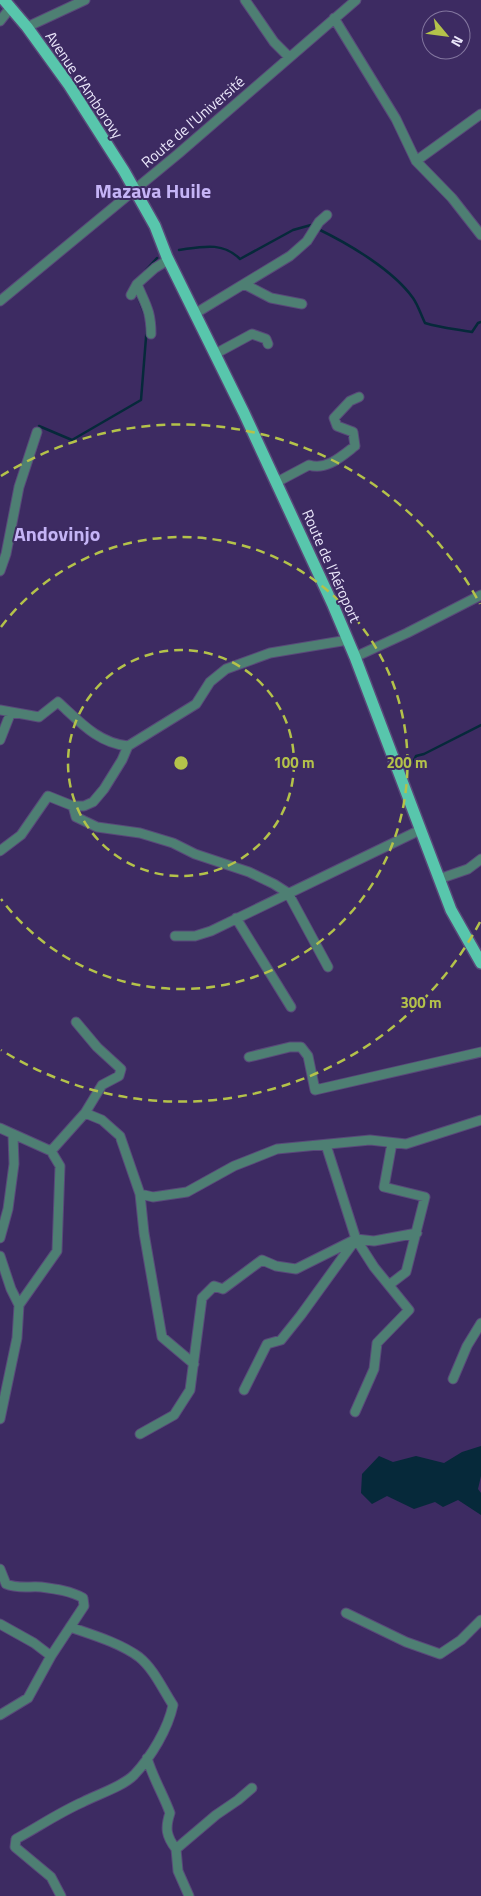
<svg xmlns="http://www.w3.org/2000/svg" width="481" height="1896" viewBox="0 0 481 1896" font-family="'Titillium Web',sans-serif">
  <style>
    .water { fill: #06293a }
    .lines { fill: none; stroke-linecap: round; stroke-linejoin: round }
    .stream { stroke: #06293a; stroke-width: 2.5 }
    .minor-casing { stroke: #59497a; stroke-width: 11 }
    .major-casing { stroke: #59497a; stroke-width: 14 }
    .minor { stroke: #4e7f73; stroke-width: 9 }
    .major { stroke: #58c6ac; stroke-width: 11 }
    .ring { fill: none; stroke: #b4c24a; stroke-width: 2.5; stroke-dasharray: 9 6 }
    .labels { text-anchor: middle; stroke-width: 4; stroke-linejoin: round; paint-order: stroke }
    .street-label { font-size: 15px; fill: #ebe7fb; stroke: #3d2b62 }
    .district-label { font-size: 20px; font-weight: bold; fill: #c5b4f6; stroke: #3d2b62 }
    .centre { fill: #b4c24a; stroke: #3d2b62; stroke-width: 2.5 }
    .ring-label { font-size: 15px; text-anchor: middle; font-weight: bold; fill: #b4c24a; stroke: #3d2b62; stroke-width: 4; stroke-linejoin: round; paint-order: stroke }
  </style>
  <rect width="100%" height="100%" fill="#3d2b62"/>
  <path class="water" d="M481,1446V1476L478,1489L481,1493V1515L458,1500L443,1507L435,1502L414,1509L387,1496L372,1504L361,1493L362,1474L379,1456L393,1462L416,1456L444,1463L462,1452Z"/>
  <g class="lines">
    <path class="stream" d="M318,229C349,244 393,270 413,298C418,305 421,315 425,323C441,328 456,329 472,332L478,323L481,322
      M179,250C201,247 222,241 240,259L293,230L311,225L314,227
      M146,270L157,258
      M136,292L145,315
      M39,426L72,440L141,400L147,325
      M407,768L413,762L416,756L424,754L481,725"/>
    <g class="minor-casing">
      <path id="minor" d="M245,0L274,42L289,57
        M334,18L396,119L416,161L452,198L481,235
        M0,21L11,7
        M27,27L85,0
        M416,161L481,114
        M244,284L271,298L302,304
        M131,295L137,284
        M0,301L178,154L356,0
        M196,313L290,256L307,241L319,222L327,215
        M151,334C151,310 145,304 137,284L155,268L168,260
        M215,354L252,334L266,339L268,344
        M277,482L309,465C326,471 342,456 355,446L353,432L337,426L334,418L350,401L359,397
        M0,571L6,554L19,487L37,432
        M355,657L407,633L481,595
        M0,710L39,717L58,702C80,722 98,743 128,746
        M0,740L11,712
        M73,806L76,817L97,827L140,833L173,843L195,854L249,872L274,884L288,893L328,967
        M0,851L21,835L48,796L73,806H84L93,802L104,789L122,760L128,746L196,704L210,682L226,669L270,653L348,640
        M439,879L468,869L481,859
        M236,918L291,1007
        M175,936H195L211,931L420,830
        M76,1022L97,1047L121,1069L119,1076L102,1085L85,1113
        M249,1057L290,1047H301L308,1056L315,1090L481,1052
        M0,1128L51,1151L85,1113L102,1120L120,1136L140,1194L153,1197L187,1192L234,1166L277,1149L370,1140L406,1144L481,1120
        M326,1145L356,1239L374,1267L409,1310L377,1343L374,1369L355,1412
        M140,1194L144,1233L162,1337L194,1364
        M0,1238L8,1209L14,1164L13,1135
        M0,1256L11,1289L19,1305L17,1338L0,1419
        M389,1285L406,1272L425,1197L384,1187L392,1143
        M19,1305L57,1251L60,1166L51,1151
        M453,1379L467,1346L481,1323
        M244,1390L267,1344L281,1340L301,1315L356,1239
        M140,1434L174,1415L190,1390L202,1298L214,1286L223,1289L262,1260L276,1266L296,1269L356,1239L374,1241L417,1233
        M0,1569L6,1584C17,1589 30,1586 41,1587C56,1589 71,1591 83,1598L84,1606L51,1656L28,1698L0,1715
        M346,1613L406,1642L440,1654L461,1640L481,1620
        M0,1624L34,1643L51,1656
        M147,1758C153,1778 163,1794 170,1813C165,1828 166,1836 176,1849L216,1815L238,1800L252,1788
        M176,1849L178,1871L189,1896
        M61,1896L51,1877L15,1847L16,1839C38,1827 60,1812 83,1802C98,1794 122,1787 134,1775C151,1757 168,1729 173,1705C163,1690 154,1669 139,1657C120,1643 93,1635 70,1627"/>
    </g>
    <g class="major-casing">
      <path id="major" d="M4,0L27,27L69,85L124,171L155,226L167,257L244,413L333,605L355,657L451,910L481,963"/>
    </g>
    <use href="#minor" class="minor"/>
    <use href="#major" class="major"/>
  </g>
  <g class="ring">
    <circle cx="181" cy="763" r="113"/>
    <path d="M1 627A226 226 0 1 1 1 899"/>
    <path d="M480 922A339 339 0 0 1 1 1050M1 476A339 339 0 0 1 480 604"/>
  </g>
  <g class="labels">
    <g class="street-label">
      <text transform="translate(84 85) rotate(56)" y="5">Avenue d'Amborovy</text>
      <text transform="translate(193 122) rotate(-41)" y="5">Route de l'Université</text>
      <text transform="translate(331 566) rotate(66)" y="5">Route de l'Aéroport</text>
    </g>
    <g class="district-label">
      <text x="153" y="198">Mazava Huile</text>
      <text x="57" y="541">Andovinjo</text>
    </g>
  </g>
  <circle cx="181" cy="763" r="8" class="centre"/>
  <g class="ring-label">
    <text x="294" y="768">100 m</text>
    <text x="407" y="768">200 m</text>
    <text x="421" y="1008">300 m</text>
  </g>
  <g transform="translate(446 35) rotate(119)"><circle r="24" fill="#3d2b62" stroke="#83769f"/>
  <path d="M0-4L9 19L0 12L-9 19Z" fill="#b4c24a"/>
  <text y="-8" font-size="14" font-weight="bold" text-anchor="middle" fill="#ebe7fb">N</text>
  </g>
</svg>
